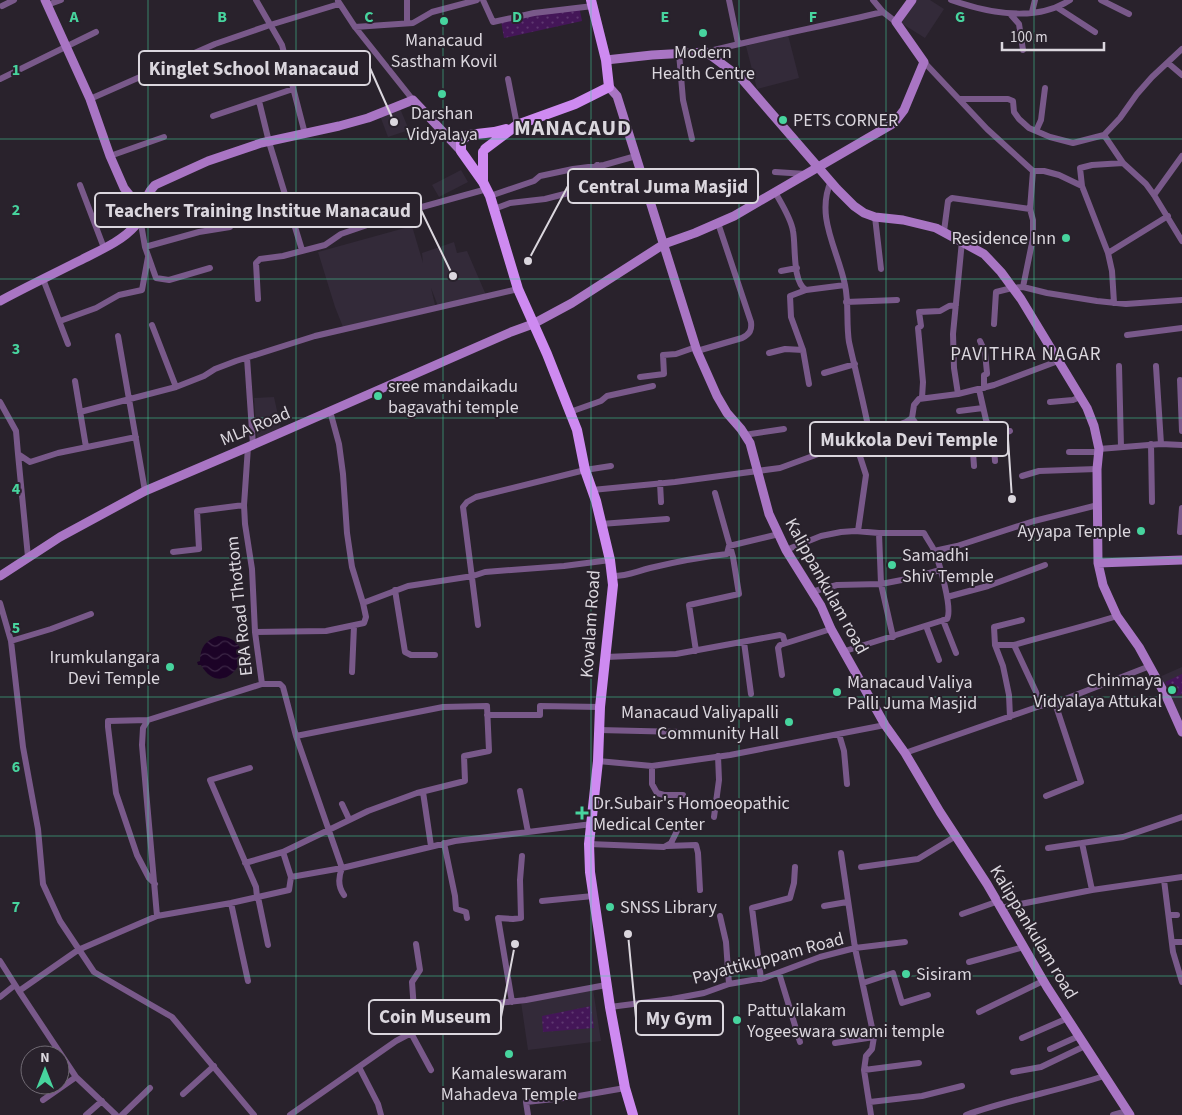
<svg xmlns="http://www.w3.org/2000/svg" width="1182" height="1115" viewBox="0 0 1182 1115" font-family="'Source Sans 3',sans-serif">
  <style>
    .built { fill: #332a39 }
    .grass { fill: url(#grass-dots) }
    .water { fill: url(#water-waves) }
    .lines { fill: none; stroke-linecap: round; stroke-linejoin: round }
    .street { stroke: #79598a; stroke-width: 6 }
    .secondary { stroke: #a975c4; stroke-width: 9 }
    .primary { stroke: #ce8af1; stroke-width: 10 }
    .grid { fill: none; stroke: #47d49e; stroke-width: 1; stroke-opacity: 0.55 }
    .poi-dot { fill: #47d49e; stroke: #29222c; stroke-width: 2 }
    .labels { text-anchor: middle; stroke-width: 4; stroke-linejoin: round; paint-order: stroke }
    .poi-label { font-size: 18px; fill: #dbd7de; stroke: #29222c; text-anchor: start }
    .street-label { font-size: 18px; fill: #dbd7de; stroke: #29222c }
    .neighbourhood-label { font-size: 19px; letter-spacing: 1px; fill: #dbd7de; stroke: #29222c }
    .district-label { font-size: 22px; font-weight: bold; letter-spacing: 1px; fill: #dbd7de; stroke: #29222c }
    .grid-label { font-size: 16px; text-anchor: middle; font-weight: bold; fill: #47d49e; stroke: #29222c; stroke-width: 4; stroke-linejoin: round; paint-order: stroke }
    .leader { fill: none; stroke: #dbd7de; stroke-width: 2 }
    .callout-dot { fill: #dbd7de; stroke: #29222c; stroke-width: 2 }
    .callout { fill: #29222c; stroke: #dbd7de; stroke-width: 2 }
    .callout-label { font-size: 19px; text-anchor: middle; font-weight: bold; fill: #dbd7de }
  </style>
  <defs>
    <pattern id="grass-dots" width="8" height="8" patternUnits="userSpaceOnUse" patternTransform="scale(1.25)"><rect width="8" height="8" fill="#441658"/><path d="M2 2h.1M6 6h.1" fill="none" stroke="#5e3770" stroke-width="1.8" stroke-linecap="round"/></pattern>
    <pattern id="water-waves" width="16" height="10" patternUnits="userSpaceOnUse" patternTransform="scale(1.25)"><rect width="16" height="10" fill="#1c0327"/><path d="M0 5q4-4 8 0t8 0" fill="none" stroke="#3c2746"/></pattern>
  </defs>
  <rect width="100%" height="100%" fill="#29222c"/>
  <path class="built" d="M916,0H930L944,9L925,38L901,23Z
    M788,35L799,78L757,89L746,46Z
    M399,106L409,130L388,137L379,113Z
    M461,170L468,182L439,197L432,185Z
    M412,226L423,263L422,253L454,242L457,253L467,251L486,295L438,306L431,288L435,305L343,327L335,307L318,252Z
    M274,397L281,429L257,438L254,398Z
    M1182,667V725L1157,678Z
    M593,989L601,1041L528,1050L521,1002Z"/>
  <path class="grass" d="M579,6L582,21L504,38L501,21Z
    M1182,674V694L1173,697L1165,682Z
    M591,1006L594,1028L543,1032L542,1016Z"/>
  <path class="water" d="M218,636C268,639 225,707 201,665H198L197,662L200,661C200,647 206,640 218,636Z"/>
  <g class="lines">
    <path class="street" d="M256,0L282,45L305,134
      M407,0V23
      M483,0L493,22L534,13L593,6
      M729,0L738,43
      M873,0L883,12
      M951,0C988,13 1035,23 1070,0
      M1101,0L1129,14
      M338,1L355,27L413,100
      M47,5L61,0
      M2,6L14,0
      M1058,8L1095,32
      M1032,12L1035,0
      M1011,15L1019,24L1023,50
      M355,27L413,23L432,12L477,0
      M706,52C765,37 824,26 883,12L896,22
      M679,53L683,100L692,139
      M924,62L987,129L1033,171H1044L1059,175L1082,186L1108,253L1112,271L1114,303
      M1168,63L1182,75
      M0,79L96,32
      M508,79L517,125
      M90,99L215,44L270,25L339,4
      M960,99H1008L1013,101L1014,112L1019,119L1029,128L1050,137L1073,143L1104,135L1120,118L1137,94L1152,77L1182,49
      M259,101L269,142L302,250
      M213,116L293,89
      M1036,131L1041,120L1045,88
      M1104,135L1123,163L1146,184L1154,195L1182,241
      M110,156L164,137
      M597,165L602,186
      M775,172L806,174
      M831,181C815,217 838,250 845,285C849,303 846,323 849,342C856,373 864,404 870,436
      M80,185L104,248
      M1082,186L1080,168L1092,165L1123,163
      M775,192C781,203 791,218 793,231C796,246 792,282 806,290L845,285
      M1154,195L1182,156
      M490,196L534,181L540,176L573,169L604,165L636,156
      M494,209L510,203L545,199L588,188L644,178
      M875,217L881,269
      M140,218L145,247L156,278L169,280L210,268
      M944,231L948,201L952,198L1030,209
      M145,247L199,232L230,227
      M1108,253L1168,216
      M781,271L797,268
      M43,279L68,344
      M1023,287L1033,238V220L1030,209L1033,171
      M806,290L790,296L791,317L803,350L809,384
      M258,299L256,263L260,259L283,256L325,245L341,234L411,210L487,189
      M846,302L897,300
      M60,321L96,308L119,295L142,290L148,257
      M994,324L996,292L1012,288L1023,287L1047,293L1097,301L1126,304L1182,300
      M152,325L176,387
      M1127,335L1182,328
      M118,336L145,491
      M980,341L985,352L987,373V374L984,375V388
      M697,351L742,338C750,334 752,330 751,322L718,223
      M769,353L785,349L803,350
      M247,358L253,445
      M1119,366L1121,447
      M1156,366L1161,444
      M824,373L855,364
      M640,377L664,374L663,355L676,354L696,347
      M1180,380L1182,431
      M75,381L86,447
      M979,389L986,420L993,435L995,461
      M958,394L954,368L953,334L962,241
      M922,398L923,382L918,328L921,326L919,312L940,311L949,306L956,305
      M0,402L16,431L18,454L30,462L58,453L136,437
      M1050,402L1073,400L1080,397
      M330,411L339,444L343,474L347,533L352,567L363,603
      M959,411L983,408
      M80,412L176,387L204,376L215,369L236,361L315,336L518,289
      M570,412L601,401L607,396L653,386
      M912,418C920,428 921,436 921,449
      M744,435L784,429
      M972,439L974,466
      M855,441L866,475L858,531
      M961,441L993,436L1010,431
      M1151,444L1152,502
      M1099,449L1161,444L1182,445
      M1069,452H1099
      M18,454L28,557
      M1022,476L1039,471L1097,469
      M660,483L661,502
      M592,490L675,482L780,468L906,422L912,418L914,405L919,399L958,394L994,385L1058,361
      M601,524L667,519
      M1180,532L1182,508
      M879,533L881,584L893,637
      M786,550L821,536L841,532L855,531L879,533H924C927,539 931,544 934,550C939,562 953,609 947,619L845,651
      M934,551L957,546L1034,521L1098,505
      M173,552L199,549L197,511L244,505
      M612,576C629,576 634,572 650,568C675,562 701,557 727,554L729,546L779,534
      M395,590L405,652L411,655H435
      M811,592L837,585L881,584L912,578L940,570
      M947,597L988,586L1045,565
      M0,603L11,641L23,747L38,829L43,884L60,921L94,972L172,1017L254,1115
      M943,620L956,653
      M478,625L463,507L467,502L476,497L585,470L611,466
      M926,626L939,660
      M255,632L326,631L364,623L366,617L363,603L408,586L473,576L485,572L564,566L610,560
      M11,641L51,629L91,614
      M744,642L751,694
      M995,645H1014
      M696,651L689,605L739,594L733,557L715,493
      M606,657L676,654L780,635L783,636L785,643
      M352,672L354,626
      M782,675L778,648L780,645L831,629
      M262,684H280L283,687L296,736L342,868C338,878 338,887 344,895
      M1040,706L1036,692L1014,645C1048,635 1083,627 1117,616
      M487,715H540V706L600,707
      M1010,717L1009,695L1003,666L995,645L994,627L1022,620
      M148,720L108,721V727L116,793L137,855L149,878L155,884
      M599,730L682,732
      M839,734L844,751L847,784
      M905,753L1040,706L1055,703L1150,666
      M598,761L652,766L730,755L885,725
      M652,766V784L657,793L664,795H683
      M250,768L210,780L256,887L257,897
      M520,791L528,832
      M423,792L431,846
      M1046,796L1081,782L1055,703
      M342,804L349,819
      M714,817L719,780L718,756
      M444,843L455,896L456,909L466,912L467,918
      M589,844L664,847L671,843L677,831
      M667,846L696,845L698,853L700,890
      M1048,848L1082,843
      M841,853L855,948L905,942
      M245,863L283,852
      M861,867L918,859L956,836
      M291,877L342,868L455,841L592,824
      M1164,880L1173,952L1182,982
      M1092,890L1082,843L1123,837L1182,817
      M258,897L268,945
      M542,901L593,896
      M231,903L248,981
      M824,906L847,902
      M1000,908L1092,890L1182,877
      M962,914L996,902
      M1169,915H1177
      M157,916L142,745L143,728L148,720L262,684L255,632L252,569L245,524L244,505L248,447
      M720,916L726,942L729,984
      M1172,942H1182
      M416,944L420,970L412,982L414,1010L420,1028
      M0,961L19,991
      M969,962L1024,947
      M779,973L800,1042
      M761,979L752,908L790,898L794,883L795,867
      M863,983L893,973L902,1003L928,995
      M0,997L15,985
      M512,1002L498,918L513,919L521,918L520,880L522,856
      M610,1007L672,999L704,993L729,984L764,978L820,957L855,948L874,1037L872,1049L866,1056L864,1070L871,1115
      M979,1012L1043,981
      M411,1033L431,1070
      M1022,1038L1068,1018
      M835,1043L874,1037
      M1050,1049L1079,1036
      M359,1067L378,1104L381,1115
      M864,1070L919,1063
      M1013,1072L1041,1067L1085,1046
      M183,1094L214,1066
      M43,1100L76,1077
      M870,1102L922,1096L962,1086
      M86,1115L102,1101
      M116,1115L76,1077L19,991L78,950L157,916L231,903L289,890L291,877L283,852L368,811L417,793L465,781L464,756L489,751L487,706L443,707L296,736
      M122,1115L150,1088
      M290,1115L396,1041L455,1010L469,1006L526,1000L606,985
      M528,1115L526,1102L573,1097L625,1088
      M966,1115C1011,1099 1058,1091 1104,1076
      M1113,1115L1127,1111"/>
    <path class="secondary" d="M45,0L90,99L110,156L124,188L132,198L145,200
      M606,60L652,55L706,52L741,78L837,189L854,206L864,213L875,217L903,220L936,228L984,254L1001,272L1021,299L1087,408L1094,426L1099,449L1097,469L1098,563L1103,585L1117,616L1139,647L1166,696L1182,732
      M609,87L617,96L697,351L717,396L727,413L741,429L750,443L769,514L786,550L821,606L831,629L885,725L905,753L940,812L987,884L1047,987L1130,1115
      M0,301C26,287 53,274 79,261C98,251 121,242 135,226C145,213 142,198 155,185L208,161L261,143L339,126L368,118L413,100L461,151
      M1098,563L1182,560
      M0,576L60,537L145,491L248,447L511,332L533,324L572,303L664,244L695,233L734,216L894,123L904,110L924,62L896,22L912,0"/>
    <path class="primary" d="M485,149L517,125L575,104L609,87L606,60L591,0
      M483,152V182L490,196L518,289L547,354L577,430L585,470L596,501L610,560L613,585L600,707L598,761L589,844L590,872L610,1007L625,1088L633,1115
      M483,182L461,151V141L468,135L494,132L506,129"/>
  </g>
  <path class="grid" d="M148,0V1115M296,0V1115M443,0V1115M591,0V1115M739,0V1115M886,0V1115M1034,0V1115M0,139H1182M0,279H1182M0,418H1182M0,558H1182M0,697H1182M0,836H1182M0,976H1182"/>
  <g class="poi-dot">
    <circle cx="444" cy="21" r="5"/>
    <circle cx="703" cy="33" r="5"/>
    <circle cx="442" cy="94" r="5"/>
    <circle cx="783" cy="120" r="5"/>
    <circle cx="1066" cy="238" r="5"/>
    <circle cx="378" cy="396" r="5"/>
    <circle cx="1141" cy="531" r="5"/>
    <circle cx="892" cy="565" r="5"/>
    <circle cx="170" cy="667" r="5"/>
    <circle cx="1172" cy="690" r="5"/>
    <circle cx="837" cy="692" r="5"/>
    <circle cx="789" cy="722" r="5"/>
    <path d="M579.5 805.5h5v5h5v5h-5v5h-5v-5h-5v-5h5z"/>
    <circle cx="610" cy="907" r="5"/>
    <circle cx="906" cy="974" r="5"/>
    <circle cx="737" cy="1020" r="5"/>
    <circle cx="509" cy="1054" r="5"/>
  </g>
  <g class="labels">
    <g class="poi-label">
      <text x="444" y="46" text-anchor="middle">Manacaud<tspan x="444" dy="21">Sastham Kovil</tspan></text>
      <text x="703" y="58" text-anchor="middle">Modern<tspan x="703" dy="21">Health Centre</tspan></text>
      <text x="442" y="119" text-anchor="middle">Darshan<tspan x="442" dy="21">Vidyalaya</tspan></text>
      <text x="793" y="126">PETS CORNER</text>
      <text x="1056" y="244" text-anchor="end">Residence Inn</text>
      <text x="388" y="392">sree mandaikadu<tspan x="388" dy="21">bagavathi temple</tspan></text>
      <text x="1131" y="537" text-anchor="end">Ayyapa Temple</text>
      <text x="902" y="561">Samadhi<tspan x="902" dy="21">Shiv Temple</tspan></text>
      <text x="160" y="663" text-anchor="end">Irumkulangara<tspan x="160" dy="21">Devi Temple</tspan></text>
      <text x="1162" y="686" text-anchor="end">Chinmaya<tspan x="1162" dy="21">Vidyalaya Attukal</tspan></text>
      <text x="847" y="688">Manacaud Valiya<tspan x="847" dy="21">Palli Juma Masjid</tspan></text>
      <text x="779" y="718" text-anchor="end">Manacaud Valiyapalli<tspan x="779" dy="21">Community Hall</tspan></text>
      <text x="593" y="809">Dr.Subair's Homoeopathic<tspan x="593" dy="21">Medical Center</tspan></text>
      <text x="620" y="913">SNSS Library</text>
      <text x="916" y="980">Sisiram</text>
      <text x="747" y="1016">Pattuvilakam<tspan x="747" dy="21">Yogeeswara swami temple</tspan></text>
      <text x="509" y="1079" text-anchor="middle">Kamaleswaram<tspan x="509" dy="21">Mahadeva Temple</tspan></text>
    </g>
    <g class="street-label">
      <text transform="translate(255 426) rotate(-23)" y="6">MLA Road</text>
      <text transform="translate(827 586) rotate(61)" y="6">Kalippankulam road</text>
      <text transform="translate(239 606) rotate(-96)" y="6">ERA Road Thottom</text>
      <text transform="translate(590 624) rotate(-86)" y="6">Kovalam Road</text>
      <text transform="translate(1034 932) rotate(59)" y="6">Kalippankulam road</text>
      <text transform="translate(768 958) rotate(-15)" y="6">Payattikuppam Road</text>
    </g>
    <g class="neighbourhood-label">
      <text x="1026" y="360">PAVITHRA NAGAR</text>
    </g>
    <g class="district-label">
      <text x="573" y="135">MANACAUD</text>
    </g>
  </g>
  <g class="grid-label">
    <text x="74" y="22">A</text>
    <text x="222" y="22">B</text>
    <text x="369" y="22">C</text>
    <text x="517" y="22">D</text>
    <text x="665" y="22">E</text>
    <text x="813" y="22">F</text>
    <text x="960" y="22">G</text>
    <text x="16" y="75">1</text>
    <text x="16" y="215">2</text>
    <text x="16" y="354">3</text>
    <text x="16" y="494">4</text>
    <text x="16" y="633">5</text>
    <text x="16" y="772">6</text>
    <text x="16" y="912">7</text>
  </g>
  <path class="leader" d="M394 122L370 68M528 261L568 186M453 276L421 210M1012 499L1008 439M515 944L501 1017M628 934L636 1018"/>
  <g class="callout-dot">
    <circle cx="394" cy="122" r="5"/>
    <circle cx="528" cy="261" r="5"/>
    <circle cx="453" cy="276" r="5"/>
    <circle cx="1012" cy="499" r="5"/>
    <circle cx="515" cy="944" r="5"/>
    <circle cx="628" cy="934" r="5"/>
  </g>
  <g class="callout">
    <rect x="139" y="51" width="231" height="34" rx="5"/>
    <rect x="568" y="169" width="190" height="34" rx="5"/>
    <rect x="95" y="193" width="326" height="34" rx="5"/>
    <rect x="810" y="422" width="198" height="34" rx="5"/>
    <rect x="369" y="1000" width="132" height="34" rx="5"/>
    <rect x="636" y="1001" width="87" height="34" rx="5"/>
  </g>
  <g class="callout-label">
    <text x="254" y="75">Kinglet School Manacaud</text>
    <text x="663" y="193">Central Juma Masjid</text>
    <text x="258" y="217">Teachers Training Institue Manacaud</text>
    <text x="909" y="446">Mukkola Devi Temple</text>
    <text x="435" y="1023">Coin Museum</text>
    <text x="679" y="1025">My Gym</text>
  </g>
  <g transform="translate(45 1070)"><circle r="24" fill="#29222c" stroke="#706a73"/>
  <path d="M0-4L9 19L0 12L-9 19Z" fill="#47d49e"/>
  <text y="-8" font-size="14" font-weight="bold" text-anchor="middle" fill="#dbd7de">N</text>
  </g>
  <path d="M1002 42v8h102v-8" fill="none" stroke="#dbd7de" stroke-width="2.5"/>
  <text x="1010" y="42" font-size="15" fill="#dbd7de" stroke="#29222c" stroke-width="4" paint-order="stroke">100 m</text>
</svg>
